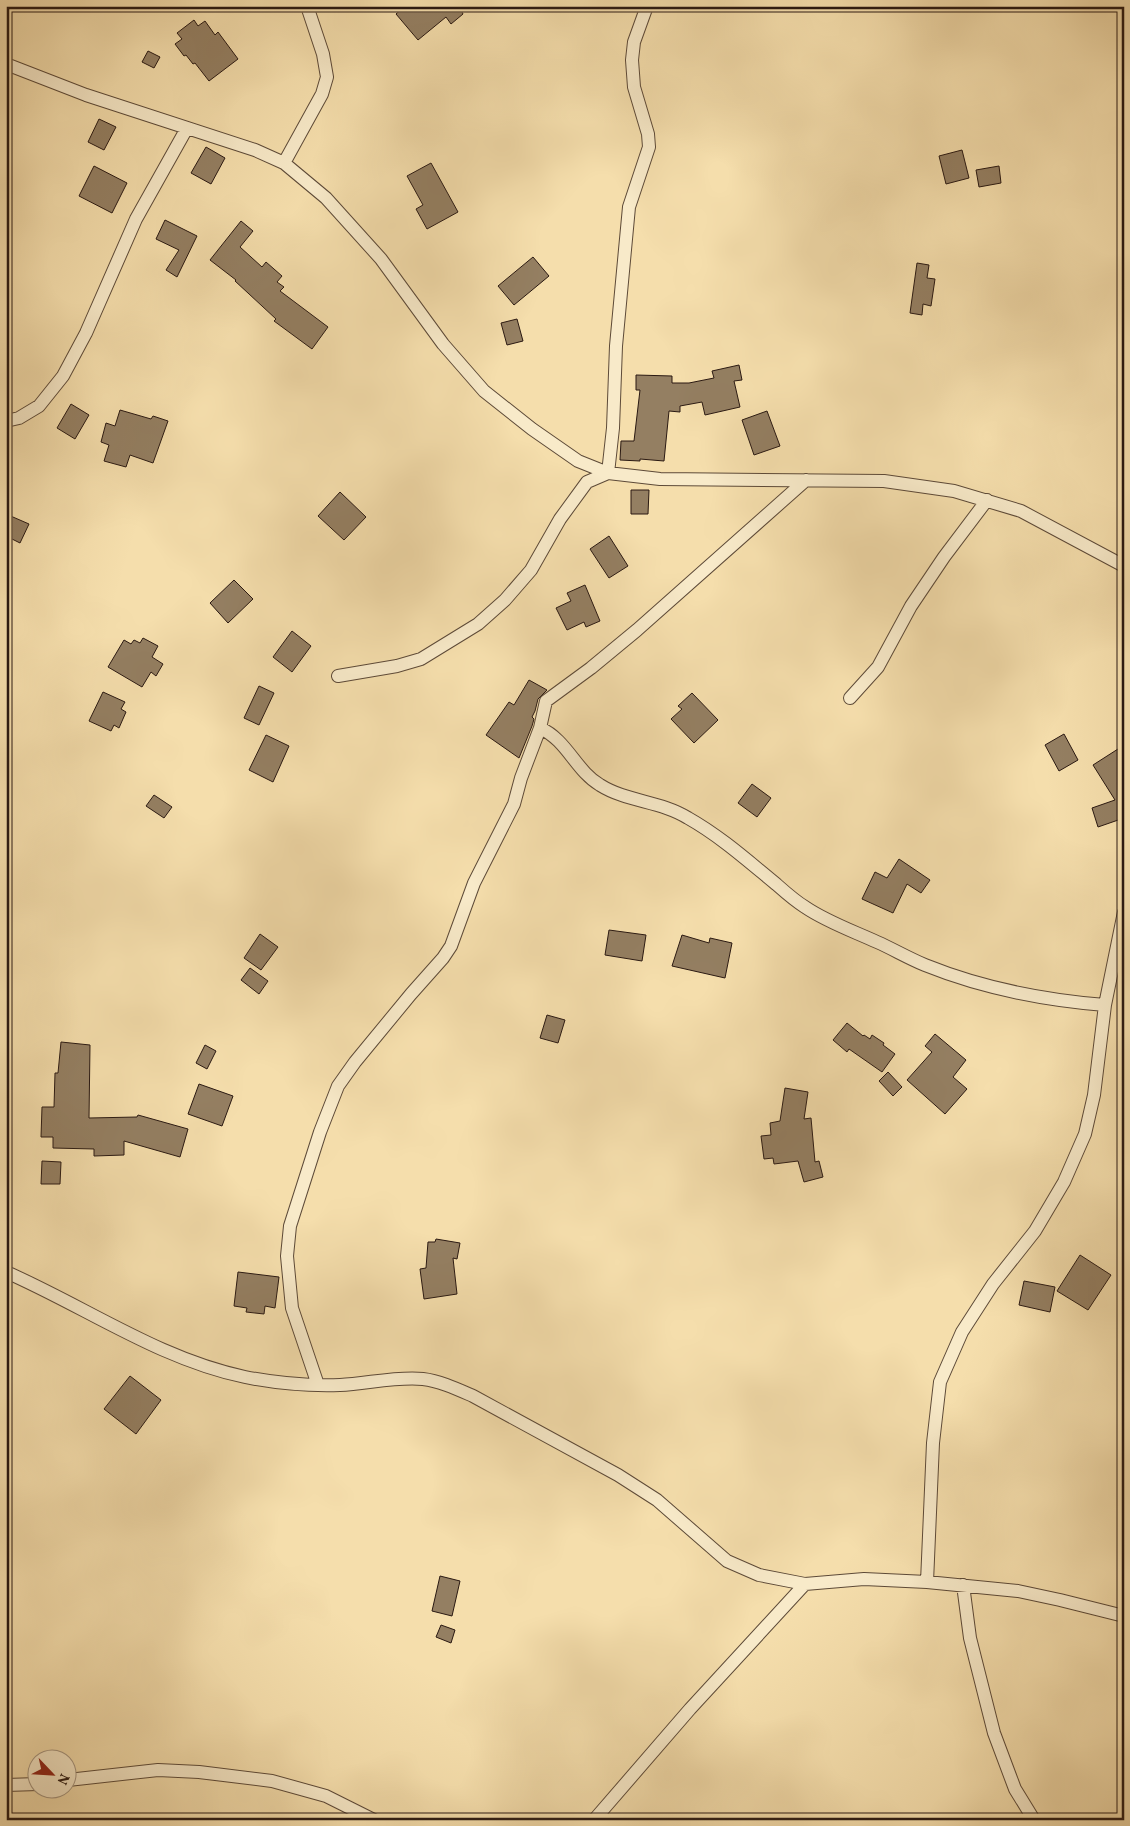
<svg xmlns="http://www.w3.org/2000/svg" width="1130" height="1826" viewBox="0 0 1130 1826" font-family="Vollkorn,serif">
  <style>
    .building { fill: #947f62; stroke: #2a1912 }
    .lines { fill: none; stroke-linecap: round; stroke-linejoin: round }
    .street-casing { stroke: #5d4a38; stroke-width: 14 }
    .street { stroke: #f8eac9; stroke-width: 12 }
  </style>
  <rect width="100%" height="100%" fill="#f5deac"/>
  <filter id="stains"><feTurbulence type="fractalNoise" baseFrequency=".004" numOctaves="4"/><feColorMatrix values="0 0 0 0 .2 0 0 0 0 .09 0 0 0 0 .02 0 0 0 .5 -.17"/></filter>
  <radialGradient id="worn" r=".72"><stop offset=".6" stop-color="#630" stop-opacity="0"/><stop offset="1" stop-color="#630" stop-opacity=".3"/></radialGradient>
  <path class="building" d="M405,6H459L463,14L451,24L446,17L418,40L396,14Z
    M194,20L198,26L205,21L215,35L218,32L238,59L209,81L195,63L193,64L186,55L184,56L175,44L182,39L177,33Z
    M148,51L160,57L154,68L142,62Z
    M99,119L116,127L104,150L88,142Z
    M206,147L225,158L211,184L191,173Z
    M962,150L969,178L946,184L939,156Z
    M431,163L458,212L427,229L416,209L423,205L407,176Z
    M94,166L127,183L112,213L79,196Z
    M999,166L1001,183L979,187L976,170Z
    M165,220L197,236L177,277L166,270L179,250L156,239Z
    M241,221L253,231L240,247L262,267L266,262L282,276L277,282L284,287L280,291L328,327L312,349L274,321L276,319L235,281L236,280L210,260Z
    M533,257L549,276L514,305L498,286Z
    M917,263L929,265L927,278L935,279L931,306L923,304L922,315L910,313Z
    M517,319L523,341L507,345L501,323Z
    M739,365L742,380L734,381L740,407L705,415L702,402L680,406V412L669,411L664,461L640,459V461L620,460L621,441H634L640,390H636V375L672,376V383H689L714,378L712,371Z
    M71,404L89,415L75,439L57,428Z
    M120,410L151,419L153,416L168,421L153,463L130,455L126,467L104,461L109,445L101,442L106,423L115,426Z
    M767,411L780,446L754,455L742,420Z
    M631,490H649L648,514H631Z
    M340,492L366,517L344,540L318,516Z
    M6,514L29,524L20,543L6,536Z
    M609,536L628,566L609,578L590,549Z
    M234,580L253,599L228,623L210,603Z
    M585,585L600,621L586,627L584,622L567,630L556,608L571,601L567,593Z
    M292,631L311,646L292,672L273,657Z
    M143,638L158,646L152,657L163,664L156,676L151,672L142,687L108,667L124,640L131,644L134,640L140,643Z
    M529,680L547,690L538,699L535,711L532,717L534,719L532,726L519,758L486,735L509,702L514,705Z
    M259,686L274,693L259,725L244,718Z
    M103,692L125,702L121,709L126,712L119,728L114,725L111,731L89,721Z
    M692,693L718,720L694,743L671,719L682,709L678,706Z
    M1064,734L1078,760L1059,771L1045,745Z
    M266,735L289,746L273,782L249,770Z
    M1118,749L1124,758V818L1098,827L1092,808L1115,800L1093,765Z
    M752,784L771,798L757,817L738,803Z
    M154,795L172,807L164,818L146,806Z
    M899,859L930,880L921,893L907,884L893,913L862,899L875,872L887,878Z
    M609,930L646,935L642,961L605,955Z
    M260,934L278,947L261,970L244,958Z
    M682,935L709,943L710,938L732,943L725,978L672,966Z
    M250,968L268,981L259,994L241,980Z
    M547,1015L565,1020L558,1043L540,1038Z
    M847,1023L863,1036L864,1035L870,1039L872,1035L884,1043L883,1045L895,1054L882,1072L849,1049L847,1052L833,1040Z
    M935,1034L966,1060L953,1077L967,1089L945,1114L907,1080L932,1052L925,1046Z
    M61,1042L90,1045L89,1118L137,1117L138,1115L188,1129L180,1157L124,1141V1155L94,1156V1149L53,1148V1137H41L42,1107H54L55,1073H58Z
    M205,1045L216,1051L207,1069L196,1063Z
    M888,1072L902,1087L893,1096L879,1081Z
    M199,1084L233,1096L222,1126L188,1114Z
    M785,1088L808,1092L804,1119L811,1118L815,1162L819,1161L823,1177L804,1182L798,1161L774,1164L773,1158L764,1159L761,1136L771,1135L770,1123L780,1121Z
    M42,1161L61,1162L60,1184H41Z
    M436,1239L460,1243L457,1259L453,1258L457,1294L424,1299L420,1269L426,1268L428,1242H435Z
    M1080,1255L1111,1275L1088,1310L1057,1291Z
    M238,1272L279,1277L275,1308L265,1306L264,1314L246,1312L247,1308L234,1306Z
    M1024,1281L1055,1287L1050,1312L1019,1305Z
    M130,1376L161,1400L136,1434L104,1409Z
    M440,1576L460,1581L452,1616L432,1611Z
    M441,1625L455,1630L451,1643L436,1637Z"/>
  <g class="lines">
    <g class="street-casing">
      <path id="street" d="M6,64L86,95L255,150L284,163L326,198L381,259L443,344L484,391L532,429L578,461L608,473L660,479L884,481L954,491L1021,511L1124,566
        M284,163L322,94L327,77L323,54L307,6
        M6,421L19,418L39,406L63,376L86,333L136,219L187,128
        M338,676L397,666L421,659L478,624L505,600L531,570L560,519L587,482L608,473L613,428L616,346L629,207L649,147L648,134L634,87L632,60L634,42L647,6
        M850,698L878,667L911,606L944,557L987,500
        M540,728C567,740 576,771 600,785C627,802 661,801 688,818C720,836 748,861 776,884C785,892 795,901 805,907C827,922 853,931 877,942C893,949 908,958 925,965C982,988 1043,1000 1105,1005
        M6,1272C86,1307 159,1359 245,1377C275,1383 309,1386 340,1385C366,1384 397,1376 423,1379C440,1381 457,1389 473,1396L618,1475L657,1500L727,1561L759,1575L805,1584L864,1579L927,1582L1018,1591L1060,1600L1124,1616
        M318,1385L292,1308L287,1256L290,1226L320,1132L338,1086L355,1062L411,994L443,958L451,946L474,883L514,804L521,778L540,728L546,701L591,668L637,630L806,480
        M927,1582L933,1443L940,1382L962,1332L993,1284L1035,1231L1064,1182L1085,1134L1094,1095L1105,1005L1124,912
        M963,1585L970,1638L994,1733L1015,1789L1034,1820
        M68,1780L158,1770L199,1772L272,1781L326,1796L374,1820
        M6,1785L38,1784
        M594,1820L690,1709L805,1584"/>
    </g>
    <use href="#street" class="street"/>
  </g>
  <rect width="1130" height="1826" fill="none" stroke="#f5deac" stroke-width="25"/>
  <rect x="8" y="8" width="1115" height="1811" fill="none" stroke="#2a1912" stroke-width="2.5"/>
  <rect x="12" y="12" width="1105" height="1801" fill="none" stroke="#2a1912"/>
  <g transform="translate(52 1774) rotate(115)"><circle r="24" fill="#f8eac9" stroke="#a69680"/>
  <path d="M0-4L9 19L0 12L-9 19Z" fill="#8f2418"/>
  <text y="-8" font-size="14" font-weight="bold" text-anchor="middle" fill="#2a1912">N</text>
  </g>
  <rect width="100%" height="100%" filter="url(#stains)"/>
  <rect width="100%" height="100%" fill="url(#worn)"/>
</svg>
